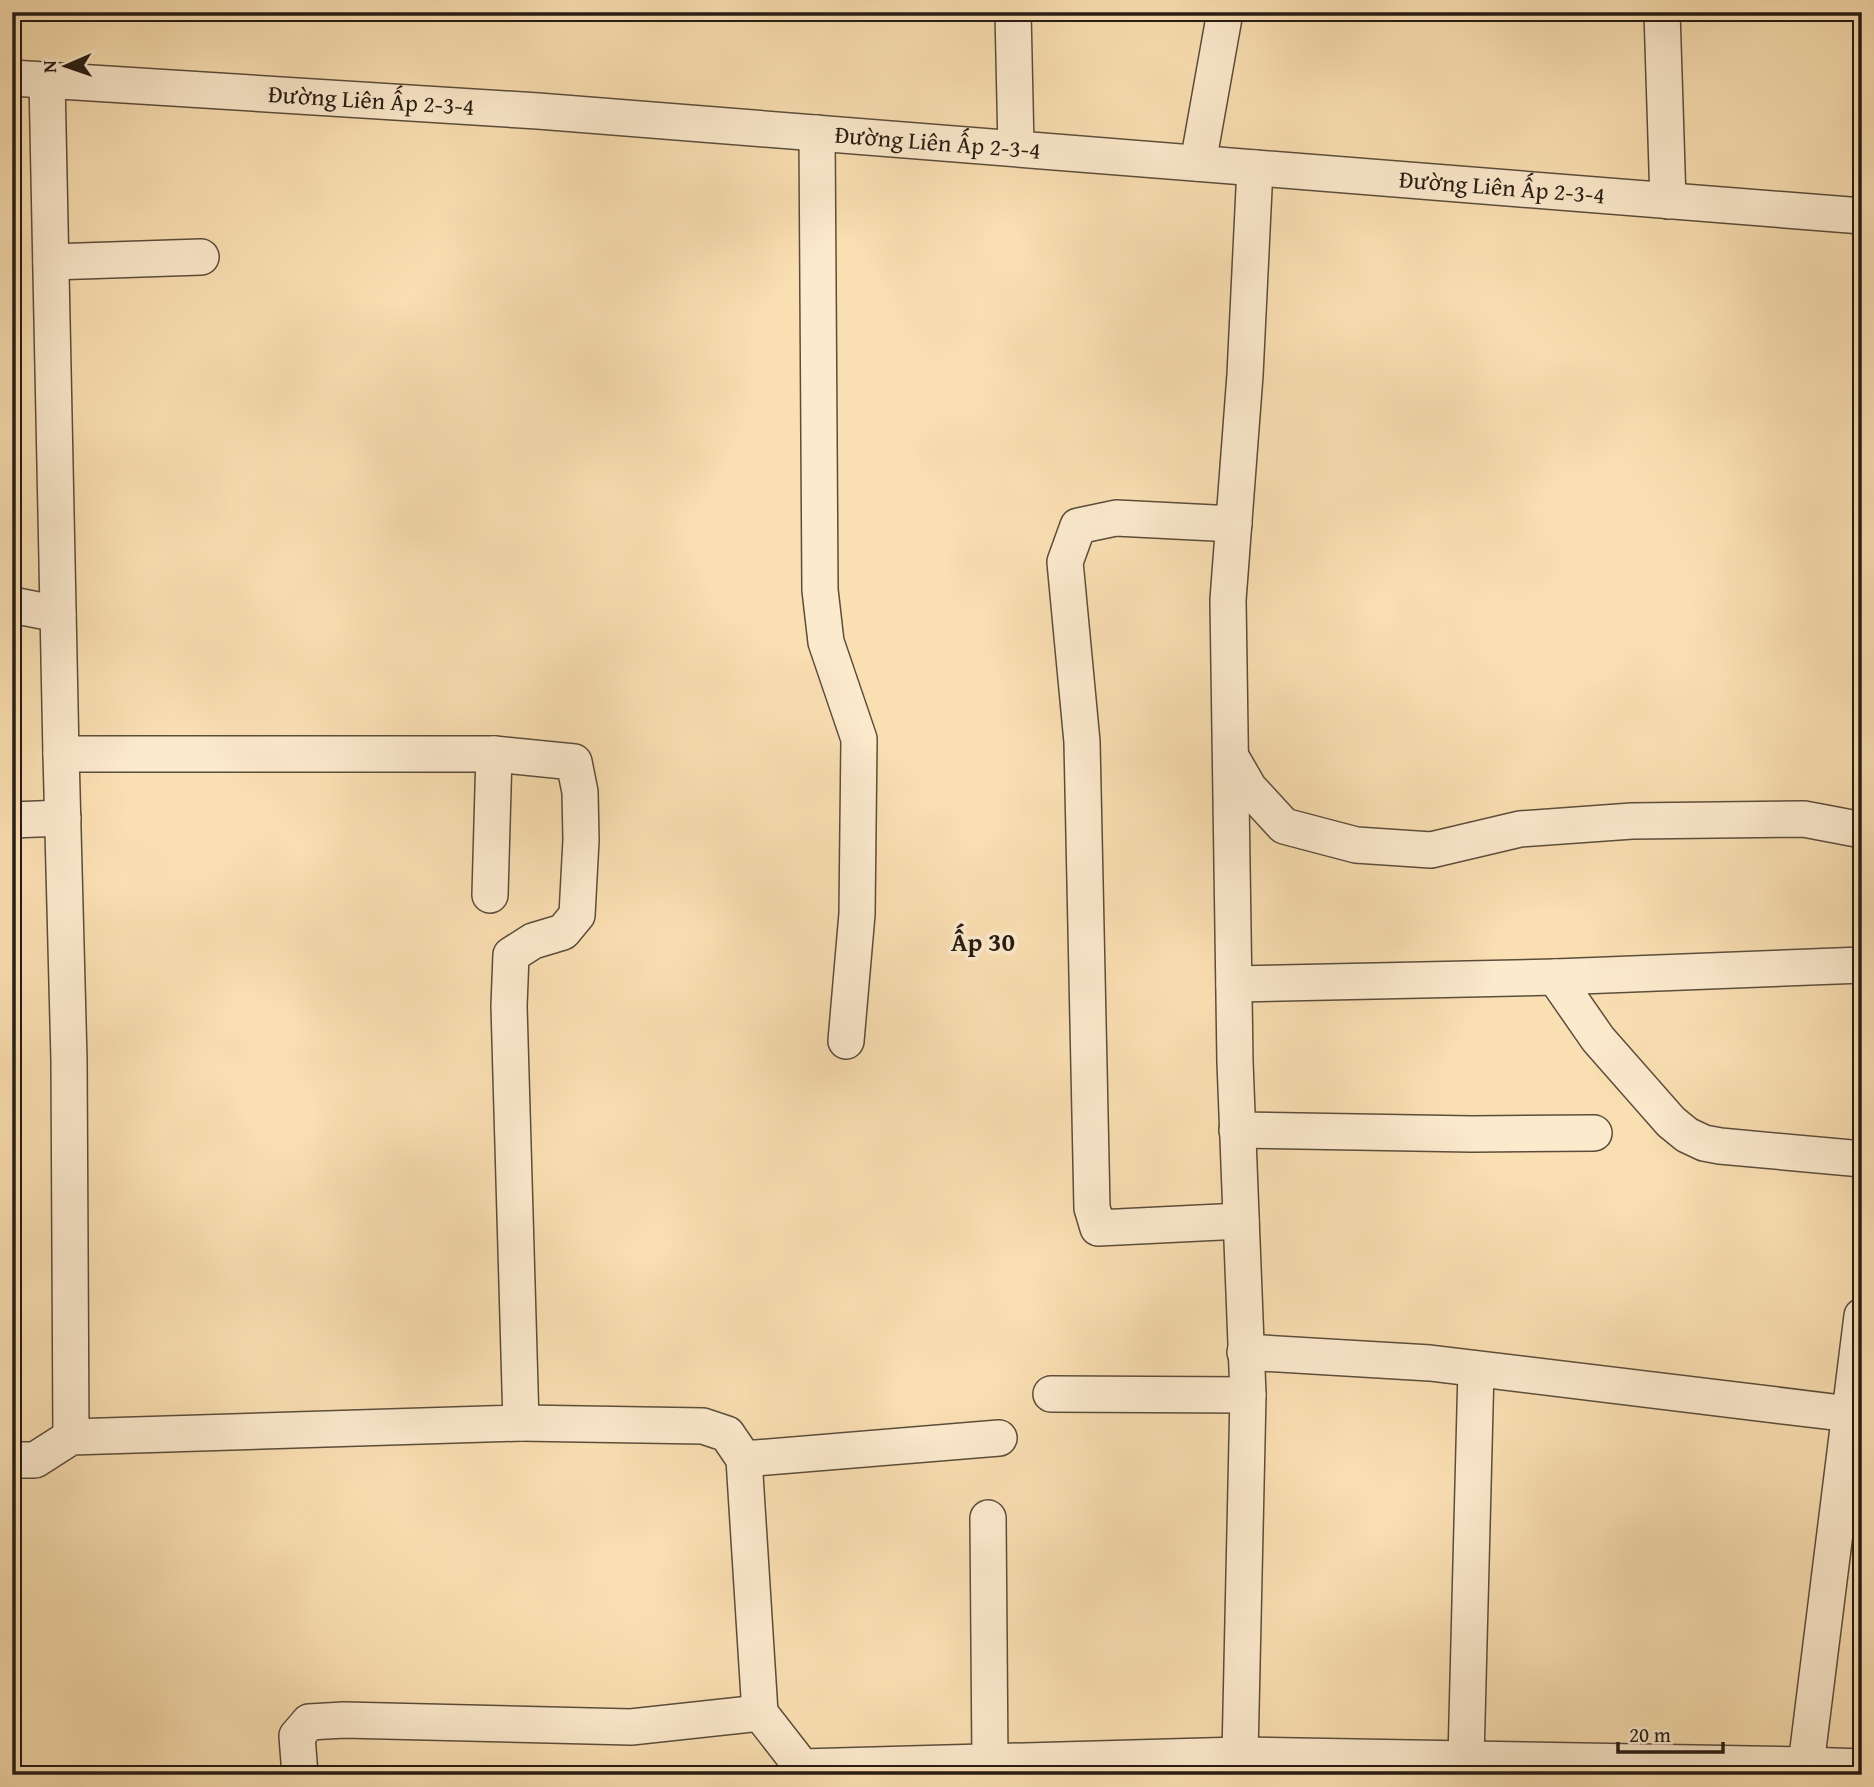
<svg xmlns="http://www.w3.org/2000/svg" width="1874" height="1787" viewBox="0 0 1874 1787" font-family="'Gentium Book Plus',serif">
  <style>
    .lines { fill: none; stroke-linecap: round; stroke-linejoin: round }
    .minor-casing { stroke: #5b4d3c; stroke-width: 38 }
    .minor { stroke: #fceacd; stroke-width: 35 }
    .labels { text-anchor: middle; stroke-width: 7; stroke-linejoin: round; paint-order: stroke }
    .street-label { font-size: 24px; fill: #261c14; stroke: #fceacd }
    .neighbourhood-label { font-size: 26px; font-weight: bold; fill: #261c14; stroke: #fceacd }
  </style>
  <rect width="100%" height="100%" fill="#fadfb2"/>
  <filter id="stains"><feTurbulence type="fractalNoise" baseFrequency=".00286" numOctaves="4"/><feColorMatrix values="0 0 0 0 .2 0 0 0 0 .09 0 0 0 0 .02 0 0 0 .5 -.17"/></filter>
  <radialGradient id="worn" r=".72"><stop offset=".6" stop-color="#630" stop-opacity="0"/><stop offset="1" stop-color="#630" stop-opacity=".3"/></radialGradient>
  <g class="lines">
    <g class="minor-casing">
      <g id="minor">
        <path d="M1013,12L1016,148"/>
        <path d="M1662,12L1668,201"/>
        <path id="s1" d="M12,78L538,111L1862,216"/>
        <path d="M47,80L61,754L69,1060L71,1437"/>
        <path d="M817,133L820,590L826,642L859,739L857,914L846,1041"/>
        <path d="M1198,163L1225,12"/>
        <path d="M51,262L201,257"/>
        <path d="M1234,524L1116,518L1078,526L1065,562L1082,742L1092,1208L1098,1228L1241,1221"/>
        <path d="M12,605L58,614"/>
        <path d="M1231,757L1249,788L1284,826L1356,845L1431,850L1520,829L1632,821L1804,819L1862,830"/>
        <path d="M12,820L63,818"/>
        <path d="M490,895L494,754"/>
        <path d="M1555,977L1598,1039L1671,1122L1687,1135L1704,1143L1720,1146L1862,1159"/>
        <path d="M1234,984L1555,977L1862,965"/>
        <path d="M1237,1130L1472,1134L1594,1133"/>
        <path d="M1245,1352L1430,1363L1850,1414"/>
        <path d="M1051,1394L1248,1395"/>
        <path d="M521,1423L703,1426L727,1434L744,1459L760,1713L802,1767"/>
        <path d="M744,1459L999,1438"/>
        <path d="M12,1460H35L71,1437L521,1423L509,1006L511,955L533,941L563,932L577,915L581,840L580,792L574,762L494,754H61"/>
        <path d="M988,1518L990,1762"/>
        <path d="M1240,1755L1248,1395L1235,1062L1228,600L1245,375L1255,168"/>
        <path d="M1466,1759L1476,1369"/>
        <path d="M1806,1765L1862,1316"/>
        <path d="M300,1775L297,1736L309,1722L344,1720L631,1727L760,1713"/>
        <path d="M802,1775V1767L1240,1755L1806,1765L1862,1767"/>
      </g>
    </g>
    <use href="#minor" class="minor"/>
  </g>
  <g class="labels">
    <g class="street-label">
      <text dy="8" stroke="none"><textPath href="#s1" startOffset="360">Đường Liên Ấp 2-3-4</textPath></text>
      <text dy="8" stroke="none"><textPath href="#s1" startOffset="928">Đường Liên Ấp 2-3-4</textPath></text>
      <text dy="8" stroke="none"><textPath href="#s1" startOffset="1494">Đường Liên Ấp 2-3-4</textPath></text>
    </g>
    <g class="neighbourhood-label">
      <text x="983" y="951">Ấp 30</text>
    </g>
  </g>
  <rect width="1874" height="1787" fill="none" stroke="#fadfb2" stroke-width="42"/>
  <rect x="14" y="14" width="1846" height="1759" fill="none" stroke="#261c14" stroke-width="3.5"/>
  <rect x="21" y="21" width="1832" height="1745" fill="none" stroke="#261c14" stroke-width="2"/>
  <g transform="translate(66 66) rotate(268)" stroke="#fceacd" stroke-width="5" paint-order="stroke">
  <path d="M0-5L12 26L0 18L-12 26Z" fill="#261c14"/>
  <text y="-10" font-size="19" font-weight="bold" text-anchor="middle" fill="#261c14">N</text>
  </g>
  <path d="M1618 1742v10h105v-10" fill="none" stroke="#261c14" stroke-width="3.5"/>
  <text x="1629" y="1742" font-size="21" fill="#261c14" stroke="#fceacd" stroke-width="5" paint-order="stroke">20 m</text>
  <rect width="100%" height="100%" filter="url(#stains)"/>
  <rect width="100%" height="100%" fill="url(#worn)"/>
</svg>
